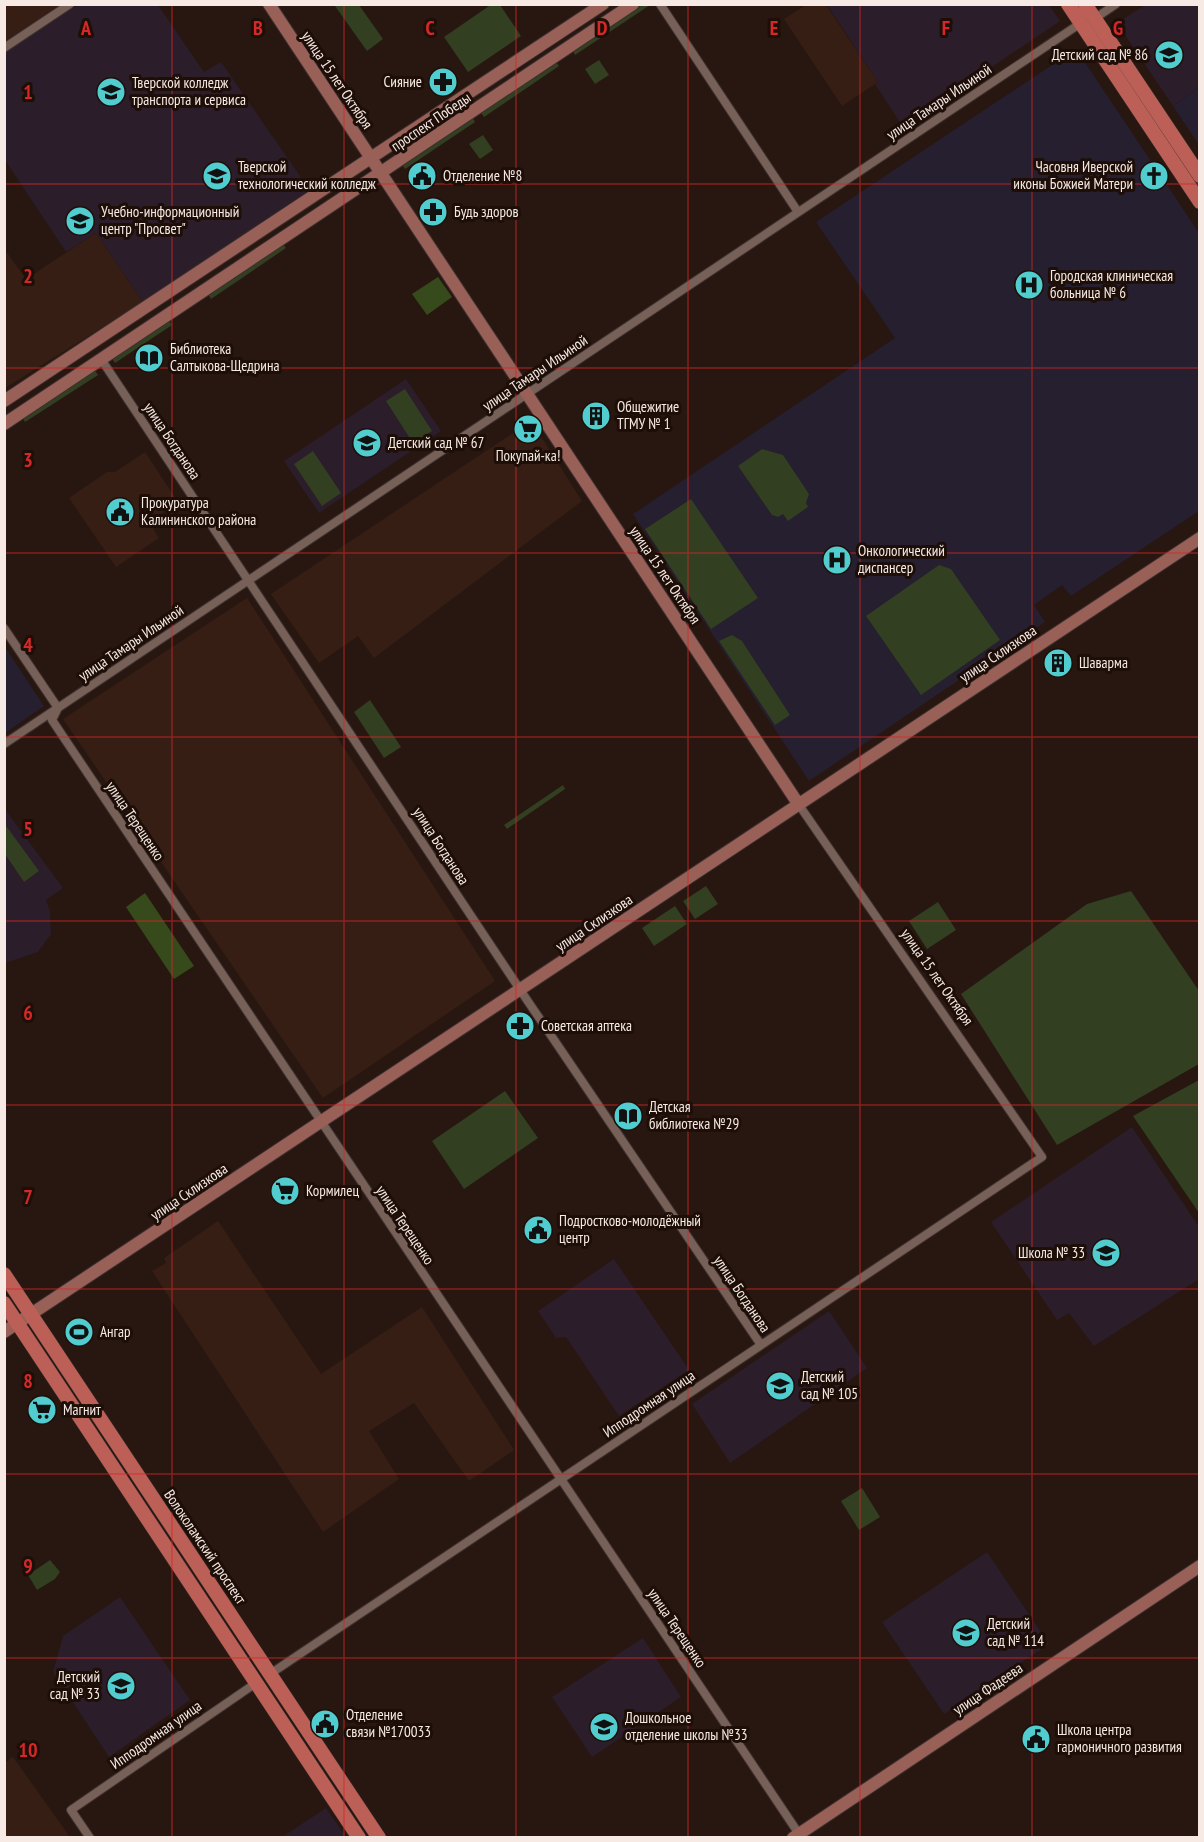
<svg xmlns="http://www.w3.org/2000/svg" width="1204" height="1842" viewBox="0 0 1204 1842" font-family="'PT Sans Narrow',sans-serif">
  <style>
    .built { fill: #361e15 }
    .education { fill: #2b1d29 }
    .medical { fill: #251f2f }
    .green { fill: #323f21 }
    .forest { fill: #374a1b }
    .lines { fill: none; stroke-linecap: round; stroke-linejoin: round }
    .street-casing { stroke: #3e312f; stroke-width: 10 }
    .secondary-casing { stroke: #3e312f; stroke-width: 14 }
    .primary-casing { stroke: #3e312f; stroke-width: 15 }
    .street { stroke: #766058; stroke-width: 8 }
    .secondary { stroke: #996058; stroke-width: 12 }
    .primary { stroke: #bc6057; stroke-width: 14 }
    .grid { fill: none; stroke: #d62828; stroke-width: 1.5; stroke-opacity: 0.55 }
    .labels { text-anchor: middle; stroke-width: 6; stroke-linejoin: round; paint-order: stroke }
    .poi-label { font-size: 15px; fill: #f7eae5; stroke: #1e0e08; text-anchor: start }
    .street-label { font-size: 15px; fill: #f7eae5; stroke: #1e0e08 }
    .grid-label { font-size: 20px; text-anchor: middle; font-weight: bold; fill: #d62828; stroke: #1e0e08; stroke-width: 6; stroke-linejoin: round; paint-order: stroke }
  </style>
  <rect width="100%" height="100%" fill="#281710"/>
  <path class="built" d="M5,4H59V5L5,41Z
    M806,5H826L878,82L842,106L784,19Z
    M96,233L143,302L5,388V250L26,279Z
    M531,421L582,501L374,658L358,636L319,663L271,594Z
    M145,452L178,502L149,522L159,538L116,567L69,498L107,472H115Z
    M247,598L495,981L323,1098L63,719Z
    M218,1221L321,1374L422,1307L514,1450L469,1481L414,1403L369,1431L399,1479L323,1532L152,1271L166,1263L164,1258Z
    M13,1756V1757L70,1837H5V1763Z"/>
  <path class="education" d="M78,5H158L204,72L221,62L311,192L143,302L96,233L66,252L5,160L4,53Z
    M827,5H1049L1060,21L903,127L875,84L878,82Z
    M1145,5H1199V87L1173,106L1117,23Z
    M406,379L441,431L319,513L284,461Z
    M4,808L63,888L46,900L50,911L51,934L38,952L5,963Z
    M1132,1127L1199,1227V1279L1094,1346L1069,1313L1057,1320L991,1222Z
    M614,1259L689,1370L619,1416L566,1337L556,1338L538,1311Z
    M829,1311L867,1368L730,1463L692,1404Z
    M987,1552L1049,1644L944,1714L882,1622Z
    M120,1597L190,1700L109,1757L53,1672L63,1636Z
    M643,1638L681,1697L592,1757L552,1697Z
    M326,1808L346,1837H282Z"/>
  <path class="medical" d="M1076,49L1199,233V511L1071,596L1062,585L1034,605L1045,622L809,781L633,514L895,338L816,222Z
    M1199,87V145L1173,106Z
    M5,647L44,706L5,733H4Z"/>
  <path class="green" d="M338,4L359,5L383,39L367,51L335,6Z
    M492,4L500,5L521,36L468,72L444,37Z
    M642,5H650L575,55L573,51Z
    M599,60L609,75L595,84L585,69Z
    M556,62L559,66L484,117L481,113Z
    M473,118L475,122L405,169L402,165Z
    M483,135L493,150L480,159L469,144Z
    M282,243L286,248L211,299L207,293Z
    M168,319L172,325L115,363L111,357Z
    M94,369L98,375L25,422L22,416Z
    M405,389L432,431L413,443L386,401Z
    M762,449L783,455L809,494L806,503L808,507L788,521L783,514L778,517L772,515L738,466Z
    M313,451L341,493L322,506L294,464Z
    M691,499L758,598L711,629L645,529Z
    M939,565L951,569L1000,640L921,695L866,616Z
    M732,635L742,641L790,715L775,725L719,641Z
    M370,700L401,747L384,758L354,712Z
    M563,785L565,789L507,829L504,825Z
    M4,823L39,871L24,882L5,854Z
    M706,886L718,904L695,919L683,901Z
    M1131,891L1199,991V1064L1057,1145L961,994L1087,904Z
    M938,902L956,930L927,949L909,921Z
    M675,906L687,924L654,946L642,928Z
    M1199,1080V1213L1133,1116Z
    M505,1091L538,1138L464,1189L432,1141Z
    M862,1488L880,1517L859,1530L841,1501Z
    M50,1560L60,1572L55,1579L37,1590L28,1575Z"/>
  <path class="forest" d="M438,277L452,297L427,315L412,294Z
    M145,893L194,966L174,979L126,907Z"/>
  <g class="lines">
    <g class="street-casing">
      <path id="street" d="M660,4L798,212
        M1094,19L1116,4
        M4,48L70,4
        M101,359L527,1000L761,1345
        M4,628L58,708L52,720L799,1834
        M4,744L1081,23
        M270,1674L1042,1157L799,805
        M90,1838L71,1810L256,1683"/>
    </g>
    <g class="secondary-casing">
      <path id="secondary" d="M269,4L799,805
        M4,401L603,4
        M4,424L633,4
        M4,1332L1200,538
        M793,1838L1200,1566"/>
    </g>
    <g class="primary-casing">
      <path id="primary" d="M1068,4L1200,202
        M1085,4L1200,176
        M4,1274L379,1838
        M4,1303L359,1838"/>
    </g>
    <use href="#street" class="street"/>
    <use href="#secondary" class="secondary"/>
    <use href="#primary" class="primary"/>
  </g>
  <path class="grid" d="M172,4V1838M344,4V1838M516,4V1838M688,4V1838M860,4V1838M1032,4V1838M4,184H1200M4,368H1200M4,553H1200M4,737H1200M4,921H1200M4,1105H1200M4,1289H1200M4,1474H1200M4,1658H1200"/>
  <defs>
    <g id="school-disc" transform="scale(1.5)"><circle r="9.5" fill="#52cdcf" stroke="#1e0e08"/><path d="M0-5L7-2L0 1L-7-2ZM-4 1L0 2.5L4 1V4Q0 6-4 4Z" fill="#111"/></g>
    <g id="pharmacy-disc" transform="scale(1.5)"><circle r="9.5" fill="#52cdcf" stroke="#1e0e08"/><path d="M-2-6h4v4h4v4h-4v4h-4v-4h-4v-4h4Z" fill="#111"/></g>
    <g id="university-disc" transform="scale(1.5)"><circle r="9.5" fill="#52cdcf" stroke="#1e0e08"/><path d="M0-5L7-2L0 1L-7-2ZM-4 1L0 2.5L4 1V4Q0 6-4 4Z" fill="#111"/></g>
    <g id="civic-disc" transform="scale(1.5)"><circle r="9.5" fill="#52cdcf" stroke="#1e0e08"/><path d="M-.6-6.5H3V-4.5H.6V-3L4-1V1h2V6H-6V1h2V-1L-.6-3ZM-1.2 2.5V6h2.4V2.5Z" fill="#111"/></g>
    <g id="church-disc" transform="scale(1.5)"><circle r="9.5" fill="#52cdcf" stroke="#1e0e08"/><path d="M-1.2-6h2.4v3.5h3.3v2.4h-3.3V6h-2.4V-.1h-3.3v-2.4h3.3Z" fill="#111"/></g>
    <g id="hospital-disc" transform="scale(1.5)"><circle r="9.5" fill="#52cdcf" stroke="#1e0e08"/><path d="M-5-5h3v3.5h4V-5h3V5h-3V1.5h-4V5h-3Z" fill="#111"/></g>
    <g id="library-disc" transform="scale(1.5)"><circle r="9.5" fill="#52cdcf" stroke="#1e0e08"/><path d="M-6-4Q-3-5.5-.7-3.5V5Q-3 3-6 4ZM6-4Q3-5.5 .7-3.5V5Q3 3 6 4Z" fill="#111"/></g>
    <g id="building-disc" transform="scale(1.5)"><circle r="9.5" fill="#52cdcf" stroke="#1e0e08"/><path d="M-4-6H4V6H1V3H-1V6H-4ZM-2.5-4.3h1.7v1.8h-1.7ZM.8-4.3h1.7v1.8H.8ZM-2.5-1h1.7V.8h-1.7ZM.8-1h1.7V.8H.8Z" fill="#111"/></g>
    <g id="supermarket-disc" transform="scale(1.5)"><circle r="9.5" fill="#52cdcf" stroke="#1e0e08"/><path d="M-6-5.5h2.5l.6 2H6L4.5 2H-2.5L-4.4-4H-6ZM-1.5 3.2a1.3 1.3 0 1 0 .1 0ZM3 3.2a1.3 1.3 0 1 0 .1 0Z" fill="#111"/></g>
    <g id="stadium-disc" transform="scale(1.5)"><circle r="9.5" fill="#52cdcf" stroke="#1e0e08"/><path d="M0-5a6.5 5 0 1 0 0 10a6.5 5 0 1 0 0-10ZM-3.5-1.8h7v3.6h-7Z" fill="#111"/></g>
  </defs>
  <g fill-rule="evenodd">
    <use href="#school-disc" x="1169" y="55"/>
    <use href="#pharmacy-disc" x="443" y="82"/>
    <use href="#university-disc" x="111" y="92"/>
    <use href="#university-disc" x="217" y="176"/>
    <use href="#civic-disc" x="422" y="176"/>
    <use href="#church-disc" x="1154" y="176"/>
    <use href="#pharmacy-disc" x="433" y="212"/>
    <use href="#university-disc" x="80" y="221"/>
    <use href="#hospital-disc" x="1029" y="285"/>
    <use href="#library-disc" x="149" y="358"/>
    <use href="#building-disc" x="596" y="416"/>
    <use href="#supermarket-disc" x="528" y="429"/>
    <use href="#school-disc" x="367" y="443"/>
    <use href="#civic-disc" x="120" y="512"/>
    <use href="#hospital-disc" x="837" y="560"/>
    <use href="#building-disc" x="1058" y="663"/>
    <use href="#pharmacy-disc" x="520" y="1026"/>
    <use href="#library-disc" x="628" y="1116"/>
    <use href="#supermarket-disc" x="285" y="1191"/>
    <use href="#civic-disc" x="538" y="1230"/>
    <use href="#school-disc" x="1106" y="1253"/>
    <use href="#stadium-disc" x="79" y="1332"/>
    <use href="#school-disc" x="780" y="1386"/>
    <use href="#supermarket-disc" x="42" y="1410"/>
    <use href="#school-disc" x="966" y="1633"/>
    <use href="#school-disc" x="121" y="1686"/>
    <use href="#civic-disc" x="325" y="1724"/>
    <use href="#school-disc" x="604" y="1727"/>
    <use href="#civic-disc" x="1036" y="1739"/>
  </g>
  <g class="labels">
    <g class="poi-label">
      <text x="1148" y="60" text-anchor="end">Детский сад № 86</text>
      <text x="422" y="87" text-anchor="end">Сияние</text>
      <text x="132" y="88">Тверской колледж<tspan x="132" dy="17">транспорта и сервиса</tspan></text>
      <text x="238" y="172">Тверской<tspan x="238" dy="17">технологический колледж</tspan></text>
      <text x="1133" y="172" text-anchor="end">Часовня Иверской<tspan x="1133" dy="17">иконы Божией Матери</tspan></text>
      <text x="443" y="181">Отделение №8</text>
      <text x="101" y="217">Учебно-информационный<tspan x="101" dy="17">центр "Просвет"</tspan></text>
      <text x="454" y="217">Будь здоров</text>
      <text x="1050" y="281">Городская клиническая<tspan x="1050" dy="17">больница № 6</tspan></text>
      <text x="170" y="354">Библиотека<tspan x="170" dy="17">Салтыкова-Щедрина</tspan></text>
      <text x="617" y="412">Общежитие<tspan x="617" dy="17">ТГМУ № 1</tspan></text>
      <text x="388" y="448">Детский сад № 67</text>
      <text x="528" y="461" text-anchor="middle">Покупай-ка!</text>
      <text x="141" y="508">Прокуратура<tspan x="141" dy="17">Калининского района</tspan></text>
      <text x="858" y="556">Онкологический<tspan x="858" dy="17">диспансер</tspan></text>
      <text x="1079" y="668">Шаварма</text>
      <text x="541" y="1031">Советская аптека</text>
      <text x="649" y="1112">Детская<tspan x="649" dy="17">библиотека №29</tspan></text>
      <text x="306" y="1196">Кормилец</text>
      <text x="559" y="1226">Подростково-молодёжный<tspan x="559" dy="17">центр</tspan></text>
      <text x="1085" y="1258" text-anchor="end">Школа № 33</text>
      <text x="100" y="1337">Ангар</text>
      <text x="801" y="1382">Детский<tspan x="801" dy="17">сад № 105</tspan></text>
      <text x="63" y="1415">Магнит</text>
      <text x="987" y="1629">Детский<tspan x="987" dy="17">сад № 114</tspan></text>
      <text x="100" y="1682" text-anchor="end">Детский<tspan x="100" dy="17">сад № 33</tspan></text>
      <text x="346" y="1720">Отделение<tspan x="346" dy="17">связи №170033</tspan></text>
      <text x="625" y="1723">Дошкольное<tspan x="625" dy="17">отделение школы №33</tspan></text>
      <text x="1057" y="1735">Школа центра<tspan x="1057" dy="17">гармоничного развития</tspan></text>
    </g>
    <g class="street-label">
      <text transform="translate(337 80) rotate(56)" y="5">улица 15 лет Октября</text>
      <text transform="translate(939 102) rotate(-34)" y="5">улица Тамары Ильиной</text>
      <text transform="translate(431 122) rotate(-34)" y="5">проспект Победы</text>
      <text transform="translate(535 373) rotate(-34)" y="5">улица Тамары Ильиной</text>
      <text transform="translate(172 441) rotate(56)" y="5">улица Богданова</text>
      <text transform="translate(665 575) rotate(56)" y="5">улица 15 лет Октября</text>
      <text transform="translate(131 643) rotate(-34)" y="5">улица Тамары Ильиной</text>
      <text transform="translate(998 654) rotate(-34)" y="5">улица Склизкова</text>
      <text transform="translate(135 821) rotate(56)" y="5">улица Терещенко</text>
      <text transform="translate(441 846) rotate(57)" y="5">улица Богданова</text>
      <text transform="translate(594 923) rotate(-34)" y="5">улица Склизкова</text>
      <text transform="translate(937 977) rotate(55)" y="5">улица 15 лет Октября</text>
      <text transform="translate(189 1192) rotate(-34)" y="5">улица Склизкова</text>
      <text transform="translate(405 1225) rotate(56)" y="5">улица Терещенко</text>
      <text transform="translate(742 1294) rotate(56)" y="5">улица Богданова</text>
      <text transform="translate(649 1404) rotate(-34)" y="5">Ипподромная улица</text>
      <text transform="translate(205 1547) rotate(56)" y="5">Волоколамский проспект</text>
      <text transform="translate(677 1628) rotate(56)" y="5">улица Терещенко</text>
      <text transform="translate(988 1689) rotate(-34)" y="5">улица Фадеева</text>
      <text transform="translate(156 1735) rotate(-35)" y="5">Ипподромная улица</text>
    </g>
  </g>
  <g class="grid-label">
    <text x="86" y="35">A</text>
    <text x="258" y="35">B</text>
    <text x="430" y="35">C</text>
    <text x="602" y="35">D</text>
    <text x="774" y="35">E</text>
    <text x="946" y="35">F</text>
    <text x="1118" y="35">G</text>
    <text x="28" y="99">1</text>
    <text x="28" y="283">2</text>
    <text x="28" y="467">3</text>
    <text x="28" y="652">4</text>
    <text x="28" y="836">5</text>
    <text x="28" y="1020">6</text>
    <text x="28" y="1204">7</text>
    <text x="28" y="1388">8</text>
    <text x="28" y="1573">9</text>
    <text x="28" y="1757">10</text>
  </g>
  <rect width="1204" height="1842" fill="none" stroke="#f7eae5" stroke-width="12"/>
</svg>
